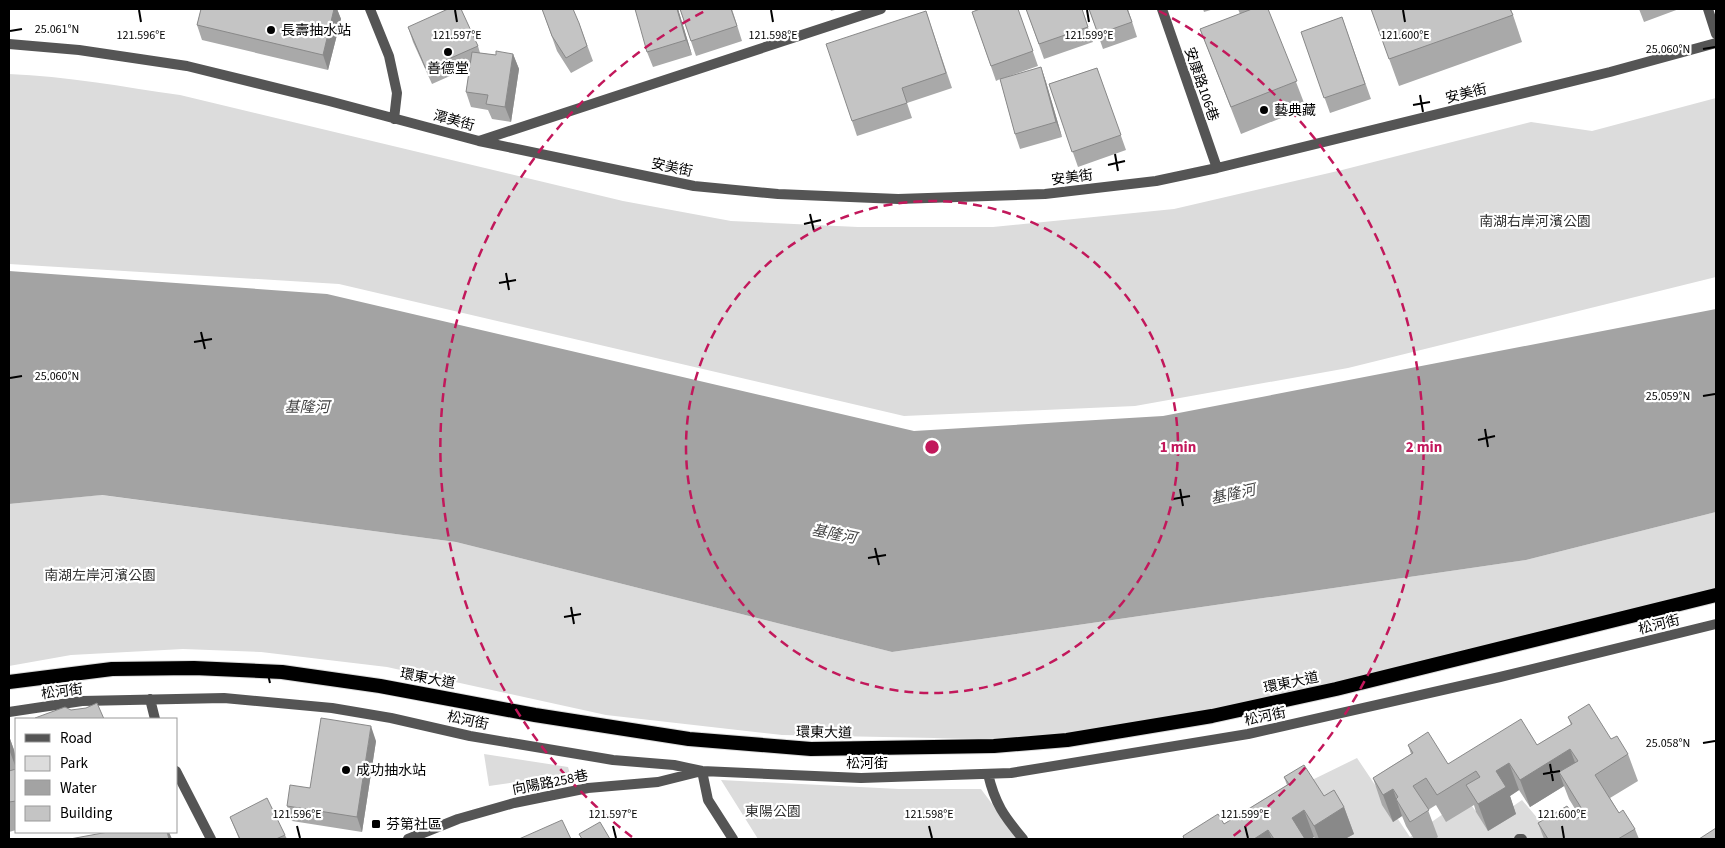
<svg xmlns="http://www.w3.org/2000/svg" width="1725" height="848" viewBox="0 0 1725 848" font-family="'Source Sans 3','Noto Sans TC',sans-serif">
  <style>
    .green { fill: #dcdcdc }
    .water { fill: #a3a3a3 }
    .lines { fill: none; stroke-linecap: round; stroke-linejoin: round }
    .trunk-casing { stroke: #dbdbdb; stroke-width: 16 }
    .minor { stroke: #555; stroke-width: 10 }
    .trunk { stroke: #000; stroke-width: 14 }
    .wall { fill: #a9a9a9 }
    .shaded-wall { fill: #898989 }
    .building { fill: #c4c4c4; stroke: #898989 }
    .ticks { fill: none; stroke: #000; stroke-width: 2 }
    .ring { fill: none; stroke: #c2185b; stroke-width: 2.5; stroke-dasharray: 9 6 }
    .poi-dot { fill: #000; stroke: #fff; stroke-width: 2 }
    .labels { text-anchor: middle; stroke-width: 4.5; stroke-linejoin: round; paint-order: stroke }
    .poi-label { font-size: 14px; fill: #000; stroke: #fff; text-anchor: start }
    .street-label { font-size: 14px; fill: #000; stroke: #fff }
    .park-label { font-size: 14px; fill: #333; stroke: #fff }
    .water-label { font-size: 15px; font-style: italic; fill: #444; stroke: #fff }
    .ticks-label { font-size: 12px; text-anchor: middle; fill: #000; stroke: #fff; stroke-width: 4.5; stroke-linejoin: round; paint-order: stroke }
    .centre { fill: #c2185b; stroke: #fff; stroke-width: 2.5 }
    .ring-label { font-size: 15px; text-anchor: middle; font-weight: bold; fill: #c2185b; stroke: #fff; stroke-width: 4.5; stroke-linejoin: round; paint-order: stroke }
  </style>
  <rect width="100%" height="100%" fill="#fff"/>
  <path class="green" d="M9,74C66,76 123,87 180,95L623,201L731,221L858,227H993L1174,209L1342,170L1531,122L1592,131L1716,98V277L1348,368L1135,406L904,416L339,284L9,264Z
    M101,495L456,542L892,652L1526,560L1716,512V592L1256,702L1115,729L986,739L782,735L606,715L387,667L261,652L183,649L71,655L9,666V504Z
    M484,754L568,767L570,774L489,786Z
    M1357,758L1410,837L1466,798L1486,825L1522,800L1555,839H1330L1310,781Z
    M721,780L899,789H981L1018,839H758Z"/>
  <path class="water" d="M9,271L327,294L914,431L1163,416L1716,309V512L1526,560L892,652L456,542L102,495L9,504Z"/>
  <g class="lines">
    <g class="trunk-casing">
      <path id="trunk" d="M9,682L112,669L194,668L282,672L380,686L535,715L689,739L811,749L994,746L1067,740L1212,716L1336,689L1716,595"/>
    </g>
    <path class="minor" d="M370,9L389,56L397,93L394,119
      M1162,9L1217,168
      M1708,9L1716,34
      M9,44L79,50L187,66L329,101L479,141L881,9
      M479,141L694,186L778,194L898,199L1045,194L1156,181L1217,168L1610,72L1716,43
      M150,699L155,719
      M9,712L82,701L224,698L332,708L391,718L470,736L613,760L674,765L702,771L861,778L1011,773L1248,734L1500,677L1716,624
      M176,771L211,839
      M988,774C995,804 1004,816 1023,839
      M408,839L458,819L514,803L588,788L658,782L702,771L708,800L733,839
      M1519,839H1522"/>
    <use href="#trunk" class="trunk"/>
  </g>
  <path class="wall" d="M201,9H337L341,19L328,70L202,40L197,25Z
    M542,9L579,23L593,61L571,73L557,51Z
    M678,9L692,55L653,67L647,52Z
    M680,9H732L742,41L696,56Z
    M830,9H839L831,11Z
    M1018,9L1038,66L1004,78L1041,67L1046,82L1062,137L1020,149L1015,134L1000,79L996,81L972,12Z
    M1026,9H1082L1093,42L1044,59Z
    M1089,9H1128L1137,37L1103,49Z
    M1203,9H1214L1204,12Z
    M1238,9H1268L1306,108L1241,134L1200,29L1240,14Z
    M1371,9H1511L1522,42L1399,86Z
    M1639,9H1679L1644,22Z
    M926,11L952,88L907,103L912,118L857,136L852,121Z
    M1342,17L1371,99L1330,113L1301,32Z
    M408,27L478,46L480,53L496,55L513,54L519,69L511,122L492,119L488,110L471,107L466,92L470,67L432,84L413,42Z
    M1097,68L1126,150L1078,167L1049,84Z
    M1568,717L1611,739L1628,754L1638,781L1610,798L1619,813L1635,829L1639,839H1544L1538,823L1576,819L1580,817L1569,799L1564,786L1530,807L1519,790L1510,796L1516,814L1488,831L1476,812L1474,805L1446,822L1436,805L1428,810L1438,837L1435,839H1414L1406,826L1402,816L1393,822L1382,805L1373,778L1411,754L1408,745L1448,764L1537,745L1571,725Z
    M9,736L14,750L16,762V830L9,832Z
    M376,741L362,832L292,821L287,806Z
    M1284,777L1344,807L1354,834L1345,839H1315L1314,837L1311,839H1184L1183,836L1224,824L1287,785Z
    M230,817L285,835L287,839H239Z"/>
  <path class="shaded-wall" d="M334,9H337L341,19L328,70L323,55Z
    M677,9H678L692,55L686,40Z
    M513,54L519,69L511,122L505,107Z
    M1041,67L1046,82L1062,137L1056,122Z
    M371,726L376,741L362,832L357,817Z
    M9,736L14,750L16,762V768L10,752L9,745Z
    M1570,749L1580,776L1559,772L1564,786L1530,807L1520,780Z
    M1509,763L1519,790L1510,796L1516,814L1488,831L1478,804L1496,771Z
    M1393,789L1402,816L1393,822L1383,795Z
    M1344,807L1354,834L1345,839H1319L1314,826Z
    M1304,810L1314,837L1311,839H1299L1292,818Z
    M1268,830L1272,839H1254Z
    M167,832H169L172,839H169Z"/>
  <path class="building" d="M201,9H334L323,55L197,25Z
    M448,9H461L478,46L426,69L408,27Z
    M542,9H573L579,23L587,46L566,58L552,36Z
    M635,9H677L686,40L647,52Z
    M680,9H731L737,26L691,41Z
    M980,9H1018L1033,51L991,66L972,12Z
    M1026,9H1082L1088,27L1039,44Z
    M1089,9H1127L1132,22L1098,34Z
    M1252,9H1268L1297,81L1231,107L1200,29Z
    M1371,9H1510L1513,15L1389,59Z
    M926,11L946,73L902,88L907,103L852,121L826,44Z
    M1342,17L1365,84L1324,98L1301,32Z
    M496,51L513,54L505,107L486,104L488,95L466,92L472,52L496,55Z
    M1041,67L1056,122L1015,134L1000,79Z
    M1097,68L1121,135L1072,152L1049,84Z
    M97,703L104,719H35V718L65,707L71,710L86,708Z
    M1589,704L1611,739L1617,736L1628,754L1595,775L1619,813L1623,810L1635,829L1618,839H1548L1538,823L1567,806L1576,819L1585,814L1559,772L1578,761L1570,749L1520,780L1509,763L1496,771L1506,787L1478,804L1466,785L1480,777L1476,771L1437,795L1426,778L1413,786L1429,810L1410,822L1396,799L1398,797L1393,789L1383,795L1373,778L1413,753L1408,745L1428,732L1448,764L1521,719L1537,745L1572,724L1568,717Z
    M321,718L371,726L357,817L287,806L290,785L310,788Z
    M1304,765L1324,796L1334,790L1344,807L1314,826L1304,810L1292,818L1305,839H1274L1268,830L1254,839H1184L1183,836L1218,814L1224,824L1289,784L1284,777Z
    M16,769V801L9,802V771Z
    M267,798L285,835L276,839H240L230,817Z
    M562,820L571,839H519Z
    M600,822L610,839H582L579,834Z
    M1716,828V839H1699Z
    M108,832H167L169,839H70Z"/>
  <path class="ticks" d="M139,10L141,22M455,10L457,22M771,10L773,22M1087,10L1089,22M1403,10L1405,22M10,31L22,29M1703,49L1715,47M1420,95L1423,112M1413,105L1430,102M1115,154L1118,171M1108,165L1125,161M810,214L814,231M804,224L821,220M506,273L509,290M499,283L516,280M201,332L205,349M194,342L212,339M10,378L22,376M1703,396L1715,394M1485,429L1488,447M1478,440L1495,436M1180,489L1183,506M1173,499L1190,496M875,548L879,565M868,558L886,555M571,607L574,624M564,617L581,614M266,666L270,683M259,677L277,673M1703,743L1715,741M1550,764L1553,781M1543,774L1560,771M297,826L300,838M613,826L616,838M929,826L932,838M1245,826L1248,838M1562,826L1564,838"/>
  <g class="ring">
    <circle cx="932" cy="447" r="246"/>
    <path d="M632 837A492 492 0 0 1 705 11M1159 11A492 492 0 0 1 1232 837"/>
  </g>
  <g class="poi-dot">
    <circle cx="271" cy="30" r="5"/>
    <circle cx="448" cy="52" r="5"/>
    <circle cx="1264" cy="110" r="5"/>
    <circle cx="346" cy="770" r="5"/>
    <rect x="371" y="819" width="10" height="10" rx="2.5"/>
  </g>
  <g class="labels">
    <g class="poi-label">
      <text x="281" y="35">長壽抽水站</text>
      <text x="448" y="73" text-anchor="middle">善德堂</text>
      <text x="1274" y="115">藝典藏</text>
      <text x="356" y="775">成功抽水站</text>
      <text x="386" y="829">芬第社區</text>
    </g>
    <g class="street-label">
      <text transform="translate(1202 84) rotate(71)" y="5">安康路106巷</text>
      <text transform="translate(1466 93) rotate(-14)" y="5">安美街</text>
      <text transform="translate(454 120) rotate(15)" y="5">潭美街</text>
      <text transform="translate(672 167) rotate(12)" y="5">安美街</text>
      <text transform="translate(1072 177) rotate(-7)" y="5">安美街</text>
      <text transform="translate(1659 624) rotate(-14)" y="5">松河街</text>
      <text transform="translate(428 678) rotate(11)" y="5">環東大道</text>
      <text transform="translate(1291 682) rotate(-12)" y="5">環東大道</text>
      <text transform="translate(62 691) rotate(-7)" y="5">松河街</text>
      <text transform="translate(1265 716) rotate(-12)" y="5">松河街</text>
      <text transform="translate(468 720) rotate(12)" y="5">松河街</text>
      <text transform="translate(824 732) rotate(1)" y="5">環東大道</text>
      <text x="867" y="768">松河街</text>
      <text transform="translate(550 782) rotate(-11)" y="5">向陽路258巷</text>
    </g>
    <g class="park-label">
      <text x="1535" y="226">南湖右岸河濱公園</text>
      <text x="100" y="580">南湖左岸河濱公園</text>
      <text x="773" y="816">東陽公園</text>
    </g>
    <g class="water-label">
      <text x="307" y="412">基隆河</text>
      <text transform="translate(1233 494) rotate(-12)" y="5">基隆河</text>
      <text transform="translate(834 534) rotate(11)" y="5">基隆河</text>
    </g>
  </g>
  <g class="ticks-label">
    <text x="57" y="33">25.061°N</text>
    <text x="141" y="39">121.596°E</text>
    <text x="457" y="39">121.597°E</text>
    <text x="773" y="39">121.598°E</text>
    <text x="1089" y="39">121.599°E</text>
    <text x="1405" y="39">121.600°E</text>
    <text x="1668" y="53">25.060°N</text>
    <text x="57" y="380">25.060°N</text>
    <text x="1668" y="400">25.059°N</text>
    <text x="1668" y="747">25.058°N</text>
    <text x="297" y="818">121.596°E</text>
    <text x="613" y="818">121.597°E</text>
    <text x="929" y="818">121.598°E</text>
    <text x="1245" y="818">121.599°E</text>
    <text x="1562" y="818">121.600°E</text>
  </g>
  <circle cx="932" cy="447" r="8" class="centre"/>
  <g class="ring-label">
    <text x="1178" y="452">1 min</text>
    <text x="1424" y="452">2 min</text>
  </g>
  <rect width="1725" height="848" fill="none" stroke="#000000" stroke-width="20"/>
  <rect x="15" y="718" width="162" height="115" fill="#ffffff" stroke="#999999"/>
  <rect x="25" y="734" width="25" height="8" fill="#555555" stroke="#999999"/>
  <text x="60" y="743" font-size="15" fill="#000000">Road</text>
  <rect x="25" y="756" width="25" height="15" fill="#dcdcdc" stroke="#999999"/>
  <text x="60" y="768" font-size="15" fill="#000000">Park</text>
  <rect x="25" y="780" width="25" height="15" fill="#a3a3a3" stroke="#999999"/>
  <text x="60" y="793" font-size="15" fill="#000000">Water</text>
  <rect x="25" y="806" width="25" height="15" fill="#c4c4c4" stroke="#999999"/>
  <text x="60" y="818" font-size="15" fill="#000000">Building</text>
</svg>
